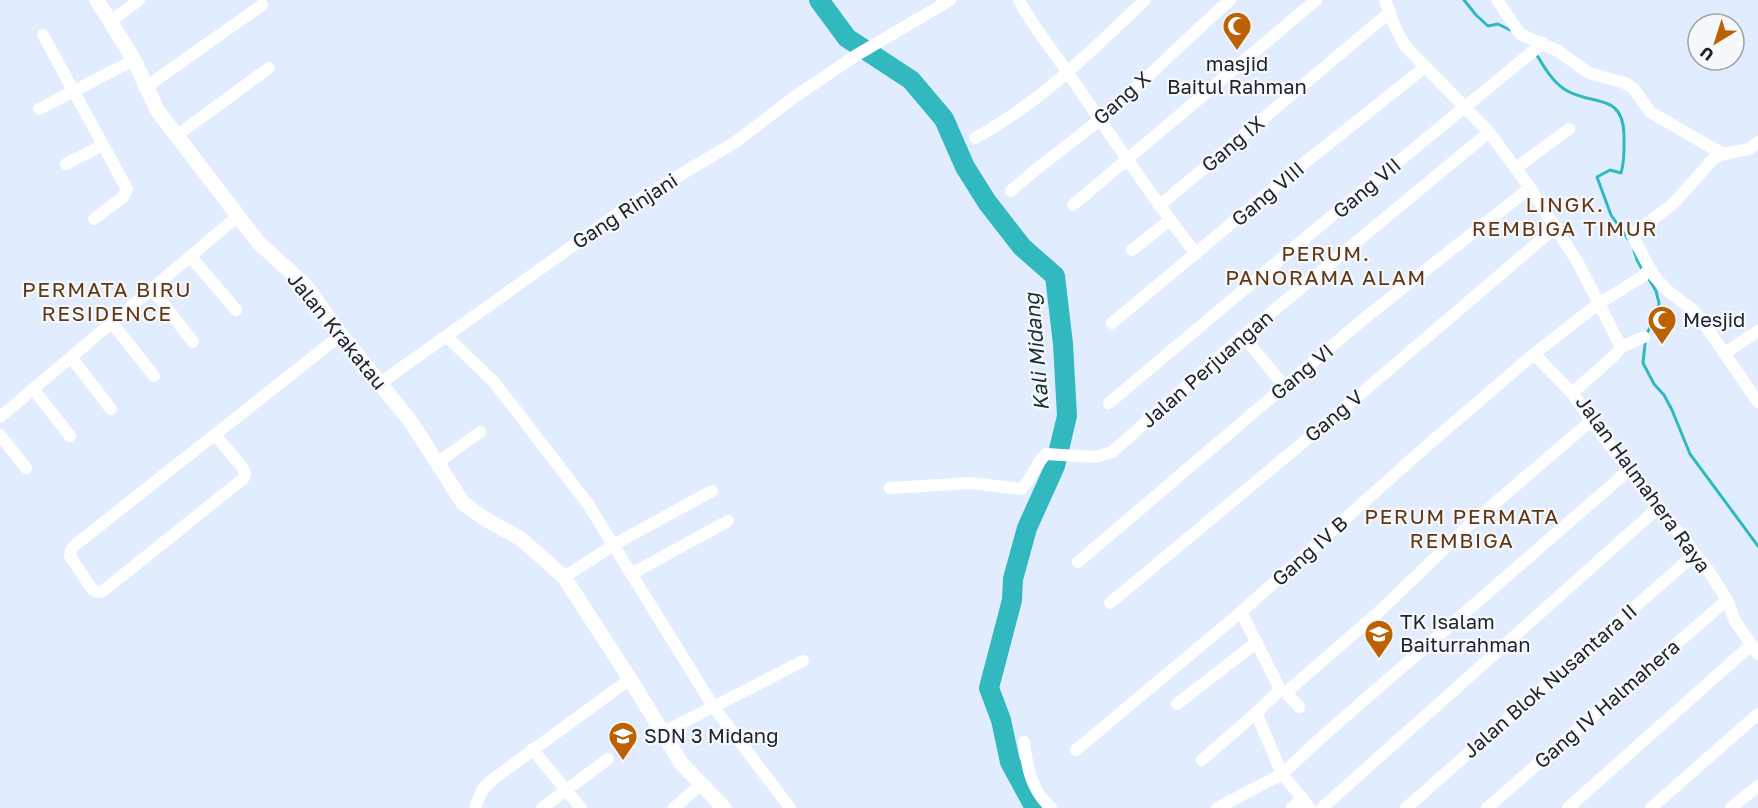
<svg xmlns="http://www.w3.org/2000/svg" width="1758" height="808" viewBox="0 0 1758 808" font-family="'Golos Text',sans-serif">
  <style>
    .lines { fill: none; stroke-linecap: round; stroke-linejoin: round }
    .stream { stroke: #32b9bf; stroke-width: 3 }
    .river { stroke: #32b9bf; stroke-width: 20 }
    .minor { stroke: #fff; stroke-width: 12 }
    .tertiary { stroke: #fff; stroke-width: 15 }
    .labels { text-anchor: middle; stroke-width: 4.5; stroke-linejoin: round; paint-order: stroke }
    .poi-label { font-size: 20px; fill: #20232a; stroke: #f6f9fc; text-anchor: start }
    .street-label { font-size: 20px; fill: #20232a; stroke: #f6f9fc }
    .neighbourhood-label { font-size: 21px; letter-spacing: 1.5px; fill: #623612; stroke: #f6f9fc }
    .water-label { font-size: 21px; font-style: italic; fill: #192f30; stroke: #f6f9fc }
  </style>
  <rect width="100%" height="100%" fill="#e1ecfe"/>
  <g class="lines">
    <path class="stream" d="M1464,0L1476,15L1488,26L1498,24L1510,30
      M1535,52C1543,65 1551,80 1564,89C1591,107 1623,91 1624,135C1624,149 1625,160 1621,173L1610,170L1597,177L1611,215L1628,239
      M1634,250L1637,260L1643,271
      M1647,276L1656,291L1659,303L1658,313L1646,335L1643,363L1654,384L1664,395L1672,410L1690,454L1758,546"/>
    <path class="river" d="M819,0L847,38L911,80L944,119L965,167L987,202L1022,247L1055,276L1063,344L1067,416L1055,466L1027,528L1013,579L1012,600L989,688L1001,720L1010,762L1035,808"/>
    <path class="minor" d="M1019,0C1032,26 1052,49 1068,73C1110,134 1150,195 1196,254
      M1385,0L1395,27L1405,46L1489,132L1530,188L1577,261L1621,347L1615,355L1572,393L1591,421L1710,573L1727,600L1735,621L1758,654
      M1497,0L1520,34L1558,51L1589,73L1625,83L1634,89L1650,112L1723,154
      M111,21L139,0
      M43,35L127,189L123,197L94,219
      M146,87L262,5
      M39,109L134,60
      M176,136L269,68
      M975,138C1040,103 1092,50 1145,0
      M1758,142L1749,149L1723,154L1713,159L1674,203L1632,235L1654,276L1668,291L1693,310L1705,325L1758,402
      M66,164L103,145
      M1516,168L1569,129
      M1011,191C1039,165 1071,144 1100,119C1145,81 1186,39 1230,0
      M1073,205L1316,0
      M1159,206L1390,12
      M1132,250L1170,220
      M191,257L236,310
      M152,289L193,342
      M112,323L154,376
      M1112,323L1293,172L1425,67
      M446,336L494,382L588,504L713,706L790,808
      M1243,336L1284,386
      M1621,347L1644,337
      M1725,353L1758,331
      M1534,354L1572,393
      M71,357L111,409
      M379,384L630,205L737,141L793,98L855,56L950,0
      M34,390L70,436
      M1109,403L1327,220L1543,43
      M0,417L238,216
      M0,435L26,468
      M215,435L243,468L245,474L243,479L103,591L98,592L92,589L70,556L71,550L75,545L341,335
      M437,463L480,432
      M890,488L971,483L1021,489C1032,480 1035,464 1046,454L1095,457L1112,452L1243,336L1489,132
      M1078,562L1366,317L1530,188
      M631,574L728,521
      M564,577L622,540L712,491
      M1110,603L1324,425L1556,227
      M1241,612L1279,687L1277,693L1257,712L1258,717L1282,774L1310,808
      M1177,704L1257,642
      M1299,707L1288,695L1290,689L1382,609L1468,526L1591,421
      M662,733L803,661
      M1024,742C1027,767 1031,790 1051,808
      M532,749L581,808
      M1076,750L1241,612L1422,450L1534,354L1598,304L1642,277L1649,269
      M1202,760L1257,712
      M475,808L482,790L492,780L630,679
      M542,808L608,759
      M674,808L700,785
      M1217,808L1282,774L1324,735L1629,470
      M1292,808L1302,797
      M1322,808L1659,507
      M1406,808L1695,554
      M1487,808L1727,600
      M1568,808L1751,645
      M1651,808L1758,714
      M1731,808L1758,786"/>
    <path class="tertiary" d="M97,0L134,60L157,110L258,242L306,286L341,335L411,422L463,503L485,519L521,539L564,577L630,679L681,763L724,808"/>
  </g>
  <defs>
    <g id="mosque-pin" transform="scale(1.5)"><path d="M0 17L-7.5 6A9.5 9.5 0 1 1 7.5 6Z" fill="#bc6204" stroke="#f6f9fc"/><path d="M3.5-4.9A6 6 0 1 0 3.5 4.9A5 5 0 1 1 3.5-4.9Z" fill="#fff"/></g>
    <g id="school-pin" transform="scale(1.5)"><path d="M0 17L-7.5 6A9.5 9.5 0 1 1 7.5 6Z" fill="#bc6204" stroke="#f6f9fc"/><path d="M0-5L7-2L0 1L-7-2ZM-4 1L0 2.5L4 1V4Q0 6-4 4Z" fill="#fff"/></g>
  </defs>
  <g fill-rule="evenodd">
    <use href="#mosque-pin" x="1237" y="26"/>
    <use href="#mosque-pin" x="1662" y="320"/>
    <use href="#school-pin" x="1379" y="634"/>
    <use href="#school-pin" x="623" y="736"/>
  </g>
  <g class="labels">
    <g class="poi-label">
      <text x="1237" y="71" text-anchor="middle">masjid<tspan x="1237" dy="23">Baitul Rahman</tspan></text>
      <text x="1683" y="327">Mesjid</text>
      <text x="1400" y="629">TK Isalam<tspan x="1400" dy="23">Baiturrahman</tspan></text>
      <text x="644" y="743">SDN 3 Midang</text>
    </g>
    <g class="street-label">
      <text transform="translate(1122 98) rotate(-42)" y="7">Gang X</text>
      <text transform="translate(1233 144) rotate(-40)" y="7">Gang IX</text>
      <text transform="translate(1367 188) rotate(-40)" y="7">Gang VII</text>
      <text transform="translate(1268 194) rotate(-40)" y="7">Gang VIII</text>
      <text transform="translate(625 211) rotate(-33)" y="7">Gang Rinjani</text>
      <text transform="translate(337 331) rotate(51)" y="7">Jalan Krakatau</text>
      <text transform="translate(1207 369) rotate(-41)" y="7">Jalan Perjuangan</text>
      <text transform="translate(1302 372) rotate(-40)" y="7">Gang VI</text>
      <text transform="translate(1334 416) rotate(-40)" y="7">Gang V</text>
      <text transform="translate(1643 484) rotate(54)" y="7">Jalan Halmahera Raya</text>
      <text transform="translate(1310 551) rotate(-42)" y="7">Gang IV B</text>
      <text transform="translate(1550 681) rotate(-41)" y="7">Jalan Blok Nusantara II</text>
      <text transform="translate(1607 704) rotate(-41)" y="7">Gang IV Halmahera</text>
    </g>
    <g class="neighbourhood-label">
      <text x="1565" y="212">LINGK.<tspan x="1565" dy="24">REMBIGA TIMUR</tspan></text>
      <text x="1326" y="261">PERUM.<tspan x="1326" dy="24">PANORAMA ALAM</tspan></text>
      <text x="107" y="297">PERMATA BIRU<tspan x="107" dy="24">RESIDENCE</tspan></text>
      <text x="1462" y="524">PERUM PERMATA<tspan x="1462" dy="24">REMBIGA</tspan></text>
    </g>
    <g class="water-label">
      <text transform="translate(1037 352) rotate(-95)" y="7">Kali Midang</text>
    </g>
  </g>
  <g transform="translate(1716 42) rotate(218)"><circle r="28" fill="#f6f9fc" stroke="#a0a3a8" stroke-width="1.5"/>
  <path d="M0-4.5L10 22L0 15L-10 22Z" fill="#bc6204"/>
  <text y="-9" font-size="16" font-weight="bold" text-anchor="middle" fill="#20232a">U</text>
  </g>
</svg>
